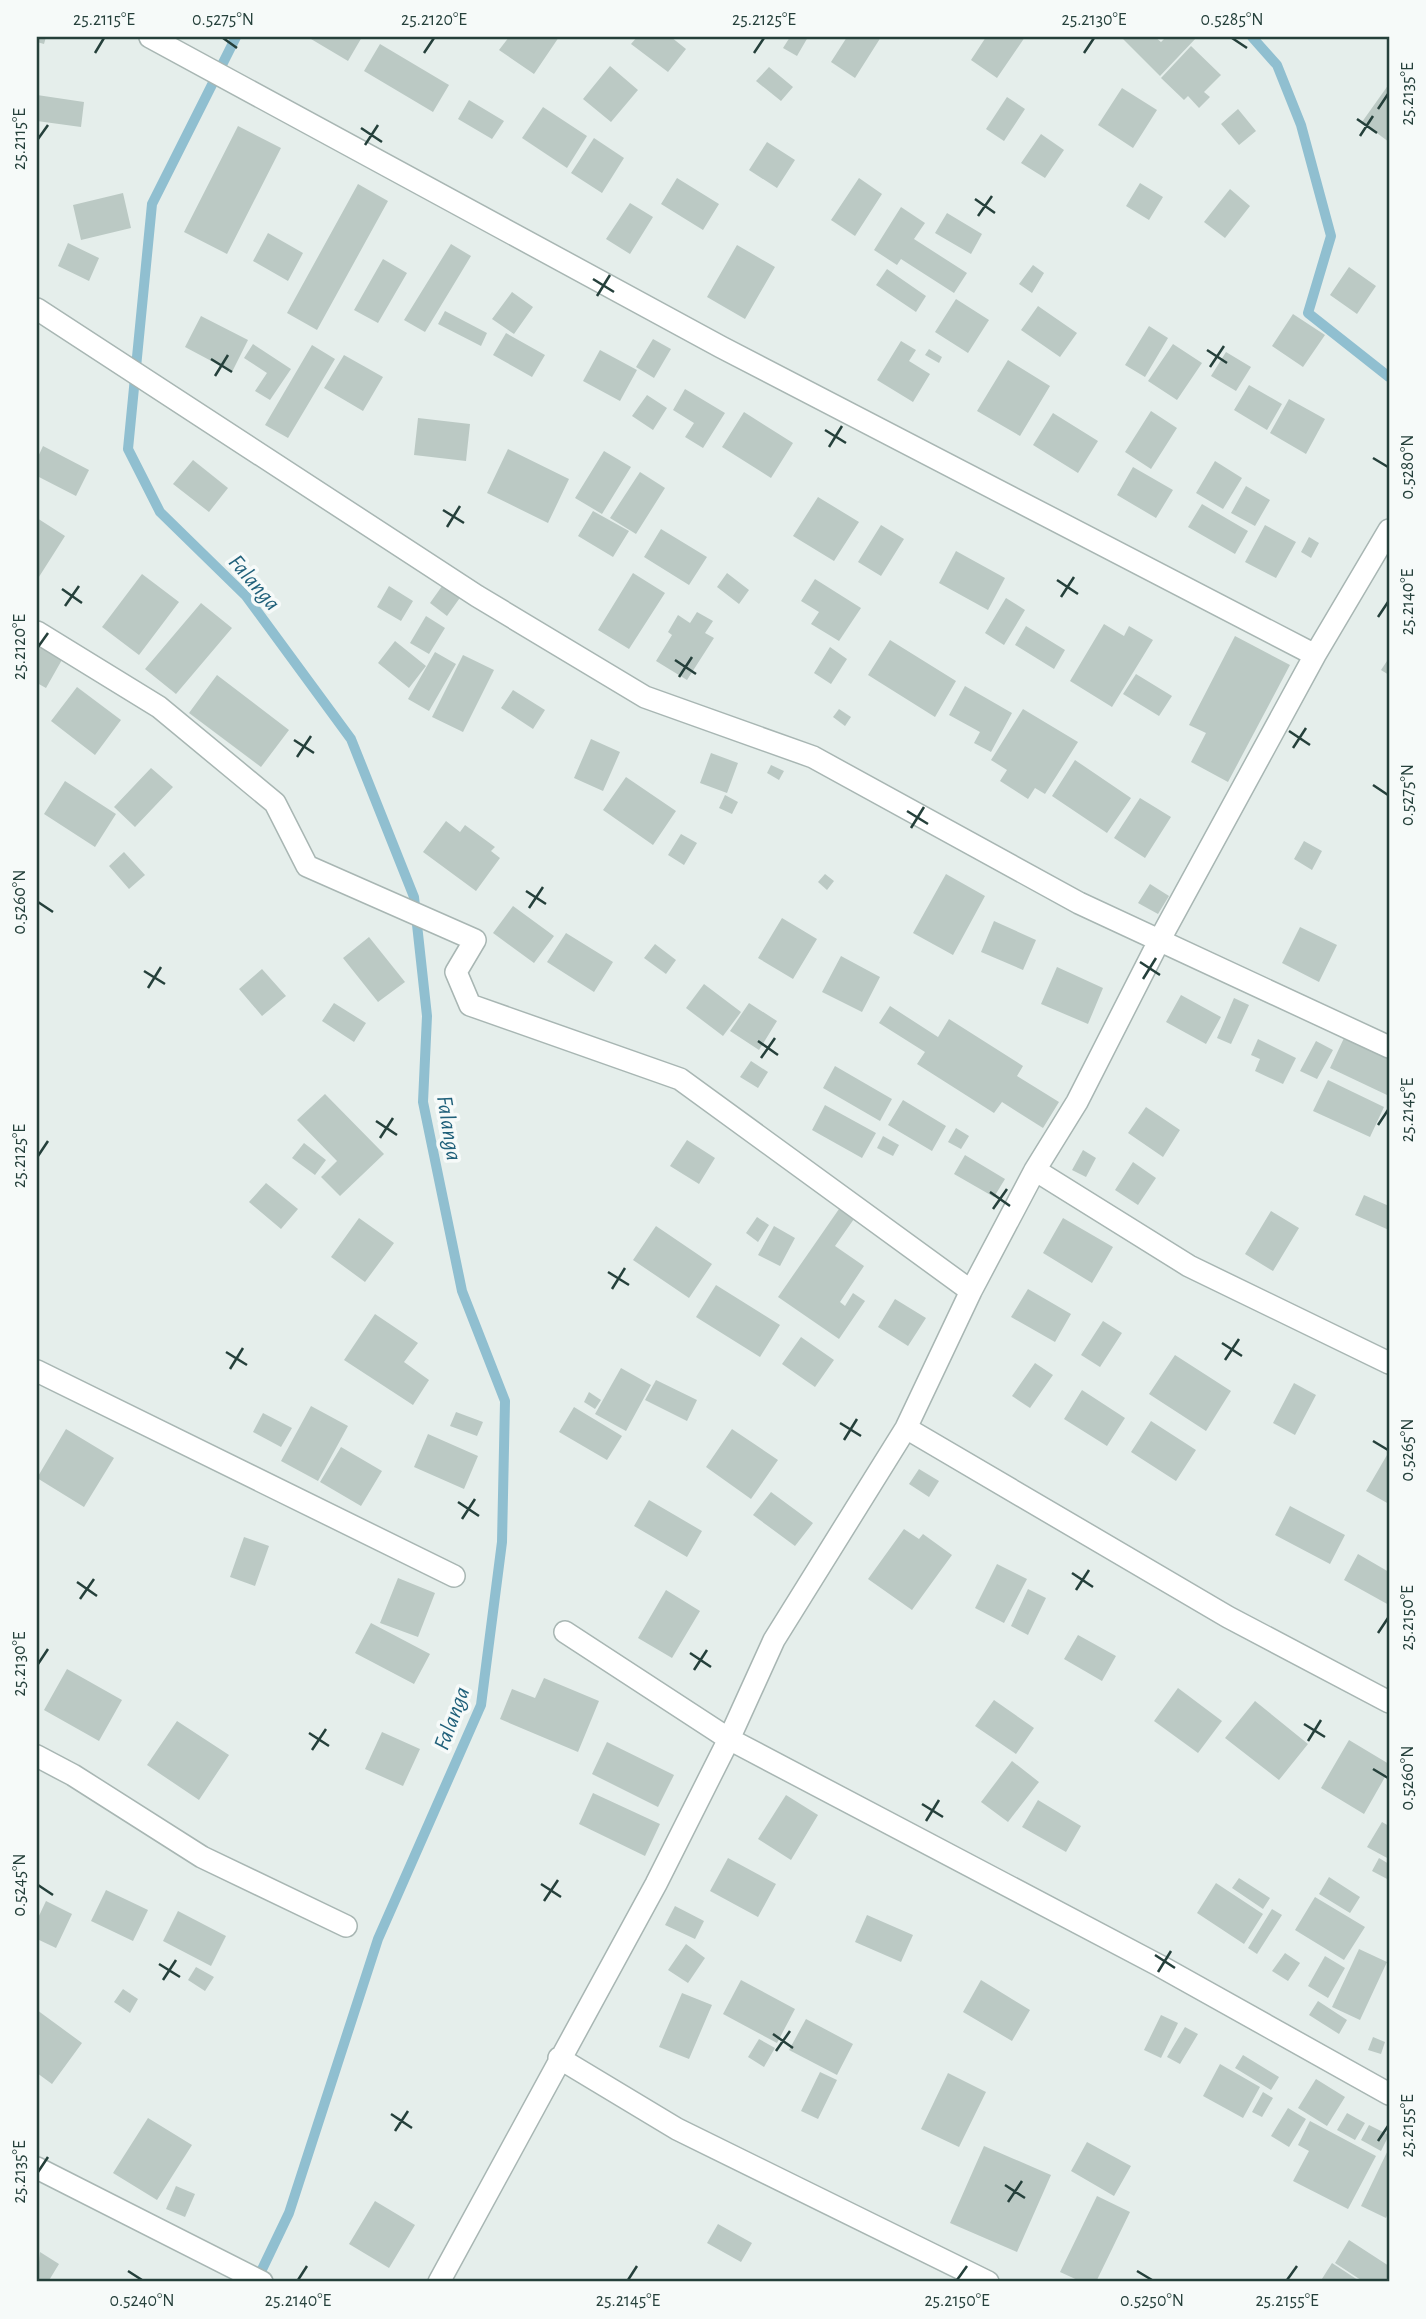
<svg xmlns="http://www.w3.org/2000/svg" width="1426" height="2319" viewBox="0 0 1426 2319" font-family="'Alegreya Sans',sans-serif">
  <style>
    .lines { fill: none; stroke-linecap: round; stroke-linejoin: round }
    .stream { stroke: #90bfd0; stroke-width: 10 }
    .building { fill: #bbc9c4 }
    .minor-casing { stroke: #a8b6b3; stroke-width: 24 }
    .minor { stroke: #fff; stroke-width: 21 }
    .ticks { fill: none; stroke: #25403b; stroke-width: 2.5 }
    .labels { text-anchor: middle; stroke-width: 7; stroke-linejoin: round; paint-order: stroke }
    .water-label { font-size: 23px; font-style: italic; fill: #20607a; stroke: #f6faf9 }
    .neatline { fill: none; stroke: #25403b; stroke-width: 2.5 }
    .ticks-label { font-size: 18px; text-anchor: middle; fill: #25403b }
  </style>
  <rect width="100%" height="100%" fill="#e5eeeb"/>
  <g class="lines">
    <path class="stream" d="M236,37L152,204L128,449L160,512L246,596L351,739L414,897L427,1016L423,1102L462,1291L505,1401L502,1542L481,1705L378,1939L289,2213L256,2282
      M1252,37L1277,65L1301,125L1331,236L1308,313L1389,377"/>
  </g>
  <path class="building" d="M37,37H46L44,44L37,42Z
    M312,37H362L348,61L311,39Z
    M509,37H559L534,74L499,50Z
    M637,37H671L686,49L668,72L631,44Z
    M790,37H808L797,56L783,48Z
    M847,37H881L855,78L831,62Z
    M986,37H1025L997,78L971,60Z
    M1121,37H1155L1161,42L1166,37H1197L1160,76Z
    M380,44L449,85L433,112L364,71Z
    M1191,46L1221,75L1204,92L1210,97L1199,108L1188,96L1184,100L1161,78Z
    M610,66L638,90L611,122L583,99Z
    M769,67L793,87L781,101L756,81Z
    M1389,84V142L1362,122Z
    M1122,88L1157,110L1133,148L1098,125Z
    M37,95L84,102L81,127L37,121Z
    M1007,97L1025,109L1004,141L986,129Z
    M469,100L504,121L492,139L458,119Z
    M543,107L587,136L567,168L522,138Z
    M1238,109L1256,131L1239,145L1221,124Z
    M238,126L281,148L227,254L184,232Z
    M1041,134L1064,150L1045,178L1021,163Z
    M594,138L624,158L602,193L571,173Z
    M767,142L795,160L777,188L749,170Z
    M677,178L719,204L703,230L661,204Z
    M859,178L882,194L855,236L831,220Z
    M1140,183L1163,197L1149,220L1126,206Z
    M358,184L388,201L317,330L287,313Z
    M1230,189L1250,206L1225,238L1204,222Z
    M123,193L131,228L81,240L73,205Z
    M630,203L653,217L630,254L606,239Z
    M901,207L925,223L914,239L967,273L954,293L901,259L897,265L874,250Z
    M947,213L982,234L971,254L935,233Z
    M268,233L303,253L288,281L253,261Z
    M68,243L99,258L89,281L58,266Z
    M451,244L471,256L425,332L404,320Z
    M737,245L775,267L745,319L707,297Z
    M383,259L407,273L378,323L354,310Z
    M1033,265L1044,273L1032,293L1019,284Z
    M1349,267L1376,286L1357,314L1330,295Z
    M887,269L926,296L916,312L876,285Z
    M512,292L533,307L514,334L492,319Z
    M956,299L989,320L968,353L935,332Z
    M1038,306L1077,333L1060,357L1021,330Z
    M445,311L487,333L481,346L438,324Z
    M1293,314L1325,335L1303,367L1272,346Z
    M201,316L248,340L232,372L185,347Z
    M1149,326L1168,338L1145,377L1125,365Z
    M506,333L545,355L532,377L493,355Z
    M653,339L671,349L654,378L636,367Z
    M901,341L916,350L909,361L930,374L913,402L877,380Z
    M253,344L291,369L270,400L255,391L267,373L244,358Z
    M1173,344L1202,363L1177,400L1148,381Z
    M312,345L335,359L288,438L265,425Z
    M929,349L942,357L939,363L925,355Z
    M600,350L637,370L620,401L583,381Z
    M1226,352L1251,367L1236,391L1211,376Z
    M344,355L383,377L363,411L324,388Z
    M1008,360L1050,386L1020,436L977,411Z
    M1249,385L1282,404L1267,430L1234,410Z
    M685,389L725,413L703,448L685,437L694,423L673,410Z
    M647,395L667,408L653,430L632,416Z
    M1289,399L1325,419L1306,454L1270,433Z
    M1151,411L1177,428L1151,469L1125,452Z
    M744,412L793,443L771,478L722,447Z
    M1053,413L1098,441L1078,473L1033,445Z
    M418,418L470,424L466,461L414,455Z
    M43,446L89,470L76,496L37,476V459Z
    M508,449L569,479L548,523L487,493Z
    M604,451L631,467L602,514L575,498Z
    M193,460L228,488L209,512L173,484Z
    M1215,461L1242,478L1223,509L1196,493Z
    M1133,467L1173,490L1156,518L1117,495Z
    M640,472L665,488L636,534L610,518Z
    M1246,486L1270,500L1255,526L1231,513Z
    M818,497L859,522L834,561L793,536Z
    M1202,504L1248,531L1235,554L1188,527Z
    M593,511L629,531L613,557L578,536Z
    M37,518L65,536L37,580Z
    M881,525L904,539L881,576L858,562Z
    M1265,525L1296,542L1276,578L1245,562Z
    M661,529L707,557L689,585L644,557Z
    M1309,537L1319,543L1311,558L1301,552Z
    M956,551L1005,578L988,610L939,583Z
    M633,573L665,593L629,649L598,630Z
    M727,573L749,590L739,604L717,587Z
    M142,574L179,602L139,655L102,627Z
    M447,579L464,592L447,616L430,603Z
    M815,579L861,608L839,641L811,624L819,612L801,601Z
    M389,586L413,601L401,621L377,607Z
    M1006,598L1025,610L1004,645L985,633Z
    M201,603L232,628L176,694L145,669Z
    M697,612L713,621L705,633L714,638L687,680L656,661L672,635L668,632L678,615L690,623Z
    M426,616L445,628L429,654L410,643Z
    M1104,624L1124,636L1129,626L1153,640L1112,707L1070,681Z
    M1026,626L1065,650L1054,669L1015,645Z
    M1235,636L1290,665L1228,782L1191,762L1206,733L1189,725Z
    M890,640L956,681L935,717L868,675Z
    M395,641L426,666L409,688L378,663Z
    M37,644L63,658L46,688L37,683Z
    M830,647L847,659L831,684L814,673Z
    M435,652L456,664L429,711L408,699Z
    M463,655L494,670L463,732L432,717Z
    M1389,658V675L1381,670Z
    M1136,674L1172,696L1159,716L1123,694Z
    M217,675L289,730L261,767L189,713Z
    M965,686L1012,713L991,752L974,743L980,732L949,715Z
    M77,687L121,720L95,755L51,721Z
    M513,690L545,710L533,729L501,708Z
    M839,709L851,717L845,726L833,717Z
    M1023,709L1078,742L1045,794L1035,788L1028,799L1000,781L1007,770L991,760Z
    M591,739L620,752L603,791L574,778Z
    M711,753L738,763L727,793L700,783Z
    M1075,760L1131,798L1107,833L1052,796Z
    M771,765L784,771L779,780L767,773Z
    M151,768L173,787L135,827L114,807Z
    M626,777L676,811L653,845L603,810Z
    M65,781L116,814L95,847L44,814Z
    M725,795L738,802L732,814L719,808Z
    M1140,798L1171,817L1145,858L1114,838Z
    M446,821L460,832L465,825L495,847L491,851L500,858L476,891L423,852Z
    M681,834L697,843L684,865L668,855Z
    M1304,841L1322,851L1312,870L1294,859Z
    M124,852L145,875L129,889L109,866Z
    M825,874L834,881L827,890L818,882Z
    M946,874L985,896L953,955L913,933Z
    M1150,884L1169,896L1158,914L1138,903Z
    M513,906L554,936L534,963L493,933Z
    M782,918L817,939L793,979L758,958Z
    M994,921L1036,940L1023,970L981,952Z
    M1300,927L1337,945L1319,982L1282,963Z
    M566,933L613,962L594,992L547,962Z
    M369,937L405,982L378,1002L343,958Z
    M655,944L676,960L666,974L644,958Z
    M841,956L880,977L862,1012L822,992Z
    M1057,967L1103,988L1088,1024L1041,1004Z
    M262,969L286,996L262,1016L239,989Z
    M704,984L741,1012L723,1036L686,1008Z
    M1181,995L1221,1017L1206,1044L1166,1022Z
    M1234,998L1249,1005L1231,1044L1217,1038Z
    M334,1003L366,1023L354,1042L322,1021Z
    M749,1003L777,1021L759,1050L730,1031Z
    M890,1006L938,1037L949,1019L1023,1066L1017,1076L1059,1102L1043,1128L1002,1102L994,1113L917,1064L925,1052L879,1023Z
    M1344,1038L1389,1059L1387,1095L1330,1068Z
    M1258,1039L1296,1058L1283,1084L1255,1071L1260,1059L1251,1055Z
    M1316,1041L1333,1050L1317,1079L1300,1071Z
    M751,1061L768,1072L758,1088L740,1077Z
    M835,1066L892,1099L880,1121L823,1088Z
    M1328,1080L1384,1107L1370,1137L1313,1111Z
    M325,1094L384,1154L340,1196L321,1177L337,1161L297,1120Z
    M903,1100L946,1126L932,1151L888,1125Z
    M825,1105L876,1133L862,1158L812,1130Z
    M1146,1107L1180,1130L1163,1157L1128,1133Z
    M956,1128L969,1136L961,1149L948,1142Z
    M883,1136L899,1145L893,1156L877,1148Z
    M687,1140L715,1158L699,1184L670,1166Z
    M304,1143L326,1160L315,1175L292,1158Z
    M1083,1150L1096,1158L1086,1177L1072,1170Z
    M965,1155L1005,1179L994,1197L954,1174Z
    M1133,1162L1156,1178L1138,1205L1115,1190Z
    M266,1183L298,1209L281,1229L249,1202Z
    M1364,1195L1389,1206V1230L1355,1215Z
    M839,1209L854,1219L835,1246L864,1266L840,1302L845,1306L853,1293L865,1301L839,1339L778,1297Z
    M1271,1211L1299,1228L1273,1271L1245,1254Z
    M757,1217L769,1225L758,1242L746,1233Z
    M359,1218L394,1243L365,1282L331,1257Z
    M1063,1218L1113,1247L1092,1283L1043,1253Z
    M656,1226L712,1264L689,1298L633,1260Z
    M774,1226L795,1238L780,1266L758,1255Z
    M716,1285L780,1325L760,1357L696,1317Z
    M1028,1289L1071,1314L1055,1342L1011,1317Z
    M895,1299L926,1318L908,1346L878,1327Z
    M375,1314L418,1343L404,1362L429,1380L413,1405L344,1360Z
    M1103,1321L1122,1333L1100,1367L1081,1355Z
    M801,1337L834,1360L815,1387L782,1364Z
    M1175,1355L1231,1391L1206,1431L1149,1394Z
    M1035,1363L1053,1375L1030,1408L1012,1396Z
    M621,1368L651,1385L626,1431L595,1414Z
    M656,1380L697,1400L687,1421L645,1400Z
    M1294,1383L1316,1395L1295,1435L1273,1423Z
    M1082,1390L1125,1418L1107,1446L1064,1419Z
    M589,1392L601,1400L595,1409L584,1402Z
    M311,1406L348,1426L318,1481L281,1461Z
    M574,1407L622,1436L607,1460L559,1432Z
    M456,1412L483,1422L477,1436L450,1426Z
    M263,1413L292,1428L281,1447L253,1432Z
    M1151,1421L1196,1450L1176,1481L1131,1452Z
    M66,1429L114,1458L84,1507L37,1478Z
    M732,1429L778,1460L751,1499L706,1467Z
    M428,1434L478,1456L464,1489L414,1467Z
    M341,1447L382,1471L361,1506L320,1482Z
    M1387,1455L1389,1457V1504L1366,1491Z
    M919,1469L939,1481L929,1497L909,1484Z
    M771,1492L813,1523L795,1546L753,1515Z
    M649,1500L702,1531L687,1557L634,1526Z
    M1290,1506L1345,1535L1330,1564L1275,1535Z
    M904,1529L919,1539L923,1534L952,1555L912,1610L868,1579Z
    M244,1537L269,1546L255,1586L230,1577Z
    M1358,1554L1389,1572V1605L1344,1580Z
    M997,1564L1027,1579L1004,1623L975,1608Z
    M398,1578L435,1593L418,1637L380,1623Z
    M1028,1589L1046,1598L1028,1635L1011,1626Z
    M666,1590L700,1611L672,1658L638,1638Z
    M371,1623L430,1654L414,1684L355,1653Z
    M1078,1635L1116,1656L1102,1681L1064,1659Z
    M67,1669L122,1700L99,1741L44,1710Z
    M544,1678L599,1701L578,1752L500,1719L512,1689L535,1698Z
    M1178,1688L1222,1721L1198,1753L1154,1721Z
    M994,1700L1034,1728L1016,1754L975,1726Z
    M1255,1701L1308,1744L1279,1780L1225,1738Z
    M177,1721L229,1755L199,1800L147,1765Z
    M382,1732L420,1749L403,1786L365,1769Z
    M1349,1740L1389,1764V1770L1364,1814L1321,1788Z
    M607,1742L674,1775L658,1807L592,1774Z
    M1012,1761L1039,1782L1008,1822L981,1802Z
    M593,1793L660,1824L645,1856L579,1824Z
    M786,1795L818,1815L791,1860L758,1839Z
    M1038,1800L1081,1826L1066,1852L1022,1827Z
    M1382,1822L1389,1826V1859L1367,1847Z
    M728,1858L776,1884L758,1917L710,1891Z
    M1379,1858L1389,1864V1880L1372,1871Z
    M1329,1877L1360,1897L1350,1913L1319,1894Z
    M1239,1878L1270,1898L1263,1909L1232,1888Z
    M1216,1883L1263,1914L1244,1944L1197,1913Z
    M106,1890L148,1910L133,1941L91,1921Z
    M1315,1897L1365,1927L1344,1960L1295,1930Z
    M46,1901L72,1914L56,1948L37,1939V1920Z
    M675,1906L704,1921L695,1939L665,1925Z
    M1272,1909L1282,1915L1257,1954L1248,1948Z
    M178,1911L226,1936L211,1966L163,1941Z
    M867,1915L913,1935L901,1962L855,1942Z
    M686,1944L705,1958L688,1983L668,1970Z
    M1359,1949L1387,1962L1360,2020L1332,2007Z
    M1285,1953L1300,1963L1288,1981L1272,1971Z
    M1325,1956L1345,1968L1328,1998L1308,1986Z
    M196,1967L214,1977L205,1991L188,1980Z
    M741,1980L795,2009L777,2043L723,2014Z
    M981,1980L1030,2010L1012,2041L963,2012Z
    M123,1989L138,1999L130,2013L114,2002Z
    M682,1993L712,2005L689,2059L659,2047Z
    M1318,2001L1347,2020L1339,2034L1309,2015Z
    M37,2010L82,2043L52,2084L37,2073Z
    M1161,2015L1178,2023L1161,2058L1144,2050Z
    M806,2019L853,2044L837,2075L789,2050Z
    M1185,2027L1198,2034L1180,2064L1167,2057Z
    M1373,2037L1385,2042L1381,2054L1368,2050Z
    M759,2039L775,2048L764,2067L748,2057Z
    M1243,2055L1279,2077L1271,2090L1235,2068Z
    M1220,2064L1260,2087L1243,2118L1203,2096Z
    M820,2072L837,2080L818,2119L801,2111Z
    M948,2073L986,2092L959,2147L921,2129Z
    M1316,2079L1345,2097L1327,2126L1298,2108Z
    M1263,2092L1273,2098L1262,2117L1252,2112Z
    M1288,2108L1306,2119L1289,2147L1271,2136Z
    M1347,2113L1365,2123L1355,2140L1337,2130Z
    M148,2118L192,2145L157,2200L113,2173Z
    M1310,2121L1376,2156L1348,2209L1293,2181L1309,2151L1298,2145Z
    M1369,2125L1389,2135L1381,2151L1361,2140Z
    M1087,2142L1131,2166L1114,2196L1071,2171Z
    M984,2146L1051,2175L1017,2252L950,2223Z
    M1389,2148V2211L1386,2218L1361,2206Z
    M176,2186L195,2194L185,2217L166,2209Z
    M1097,2196L1130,2212L1096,2282H1082L1060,2272Z
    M375,2201L415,2225L389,2268L349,2244Z
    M718,2224L752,2243L741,2262L707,2243Z
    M1349,2240L1389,2266V2275L1385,2282H1364L1335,2263Z
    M40,2252L59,2264L48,2282H37Z
    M1332,2263L1361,2282H1320Z"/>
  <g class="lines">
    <g class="minor-casing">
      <path id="minor" d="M150,37L721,347L1315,655
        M37,309L477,596L645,697L813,757L1079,903L1389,1047
        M37,632L159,707L275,803L307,866L475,940L456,972L470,1005L680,1079L971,1291
        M1035,1170L1189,1266L1389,1363
        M37,1371L454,1576
        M906,1428L1228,1617L1389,1702
        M565,1632L729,1739L1160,1966L1389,2094
        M37,1756L73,1775L202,1857L346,1926
        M559,2058L677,2129L988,2282
        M37,2168L262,2282
        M439,2282L656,1884L729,1739L774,1640L906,1428L971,1291L1035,1170L1077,1102L1159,941L1315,655L1389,530"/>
    </g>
    <use href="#minor" class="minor"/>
  </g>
  <path class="ticks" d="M223,38L237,48M1232,38L1247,48M95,53L104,38M424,53L434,38M754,53L764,38M1084,53L1094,38M1378,109L1388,94M1357,119L1377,133M361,128L382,142M1360,136L1373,116M38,139L48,125M365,145L378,125M975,199L995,213M978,216L992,196M593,279L614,292M597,296L610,275M1207,350L1227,363M211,359L232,372M1210,367L1224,346M215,376L228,355M825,430L846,443M829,447L842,426M1373,458L1388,467M443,510L464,523M447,527L460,506M1057,580L1078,594M62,589L82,603M1061,597L1074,577M65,606L79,586M1378,617L1388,602M38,647L48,633M675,660L696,674M679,677L692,657M1289,731L1310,745M294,740L314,753M1293,748L1306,728M297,757L311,736M1373,785L1388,795M907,811L928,824M911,828L924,807M526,891L546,904M38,902L53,912M529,908L543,887M1140,962L1160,975M144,971L165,984M1143,979L1156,958M148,988L161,967M758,1041L778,1055M761,1058L775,1038M376,1121L397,1135M1378,1125L1388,1110M380,1138L393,1118M38,1156L48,1141M990,1192L1010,1206M993,1209L1007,1189M608,1272L629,1285M612,1289L625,1268M1222,1343L1242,1356M226,1352L247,1365M1225,1360L1239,1339M230,1369L243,1348M840,1423L861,1436M844,1440L857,1419M1373,1441L1388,1450M458,1502L479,1516M462,1519L475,1499M1072,1573L1093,1587M77,1582L97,1596M1076,1590L1089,1570M80,1599L94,1579M1378,1633L1388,1618M690,1653L711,1667M38,1664L48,1649M694,1670L707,1650M1304,1724L1325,1737M309,1733L329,1746M1308,1741L1321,1720M312,1750L326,1729M1373,1769L1388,1778M922,1804L943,1817M926,1821L939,1800M541,1884L561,1897M38,1885L53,1895M544,1901L558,1880M1155,1955L1175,1968M159,1964L180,1977M1158,1972L1171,1951M163,1980L176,1960M773,2034L793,2048M776,2051L790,2031M391,2114L412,2128M395,2131L408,2111M1378,2141L1388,2126M38,2172L48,2157M1005,2185L1025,2198M1008,2202L1022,2181M128,2271L142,2280M1137,2271L1152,2280M298,2280L307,2266M628,2280L637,2266M957,2280L967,2266M1287,2280L1297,2266"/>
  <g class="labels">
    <g class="water-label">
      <text transform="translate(255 582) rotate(49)" y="8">Falanga</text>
      <text transform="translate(450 1128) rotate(81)" y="8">Falanga</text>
      <text transform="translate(451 1718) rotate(-70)" y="8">Falanga</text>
    </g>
  </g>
  <rect width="1426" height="2319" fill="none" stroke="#f6faf9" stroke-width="77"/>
  <rect x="38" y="38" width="1350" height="2242" class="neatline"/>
  <g class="ticks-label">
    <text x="104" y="25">25.2115°E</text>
    <text x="223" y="25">0.5275°N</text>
    <text x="434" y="25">25.2120°E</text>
    <text x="764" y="25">25.2125°E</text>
    <text x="1094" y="25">25.2130°E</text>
    <text x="1232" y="25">0.5285°N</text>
    <text transform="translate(1407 94) rotate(-90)" y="6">25.2135°E</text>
    <text transform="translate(19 139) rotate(-90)" y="6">25.2115°E</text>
    <text transform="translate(1407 467) rotate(-90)" y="6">0.5280°N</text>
    <text transform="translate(1407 602) rotate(-90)" y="6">25.2140°E</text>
    <text transform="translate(19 647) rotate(-90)" y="6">25.2120°E</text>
    <text transform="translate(1407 795) rotate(-90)" y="6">0.5275°N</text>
    <text transform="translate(19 902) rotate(-90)" y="6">0.5260°N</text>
    <text transform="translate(1407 1110) rotate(-90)" y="6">25.2145°E</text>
    <text transform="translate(19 1156) rotate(-90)" y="6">25.2125°E</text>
    <text transform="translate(1407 1450) rotate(-90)" y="6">0.5265°N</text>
    <text transform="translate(1407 1618) rotate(-90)" y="6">25.2150°E</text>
    <text transform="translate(19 1664) rotate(-90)" y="6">25.2130°E</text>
    <text transform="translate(1407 1778) rotate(-90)" y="6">0.5260°N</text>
    <text transform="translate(19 1885) rotate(-90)" y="6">0.5245°N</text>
    <text transform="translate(1407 2126) rotate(-90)" y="6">25.2155°E</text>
    <text transform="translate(19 2172) rotate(-90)" y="6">25.2135°E</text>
    <text x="142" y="2306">0.5240°N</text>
    <text x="298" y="2306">25.2140°E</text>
    <text x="628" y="2306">25.2145°E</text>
    <text x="957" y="2306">25.2150°E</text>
    <text x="1152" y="2306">0.5250°N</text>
    <text x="1287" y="2306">25.2155°E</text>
  </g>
</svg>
